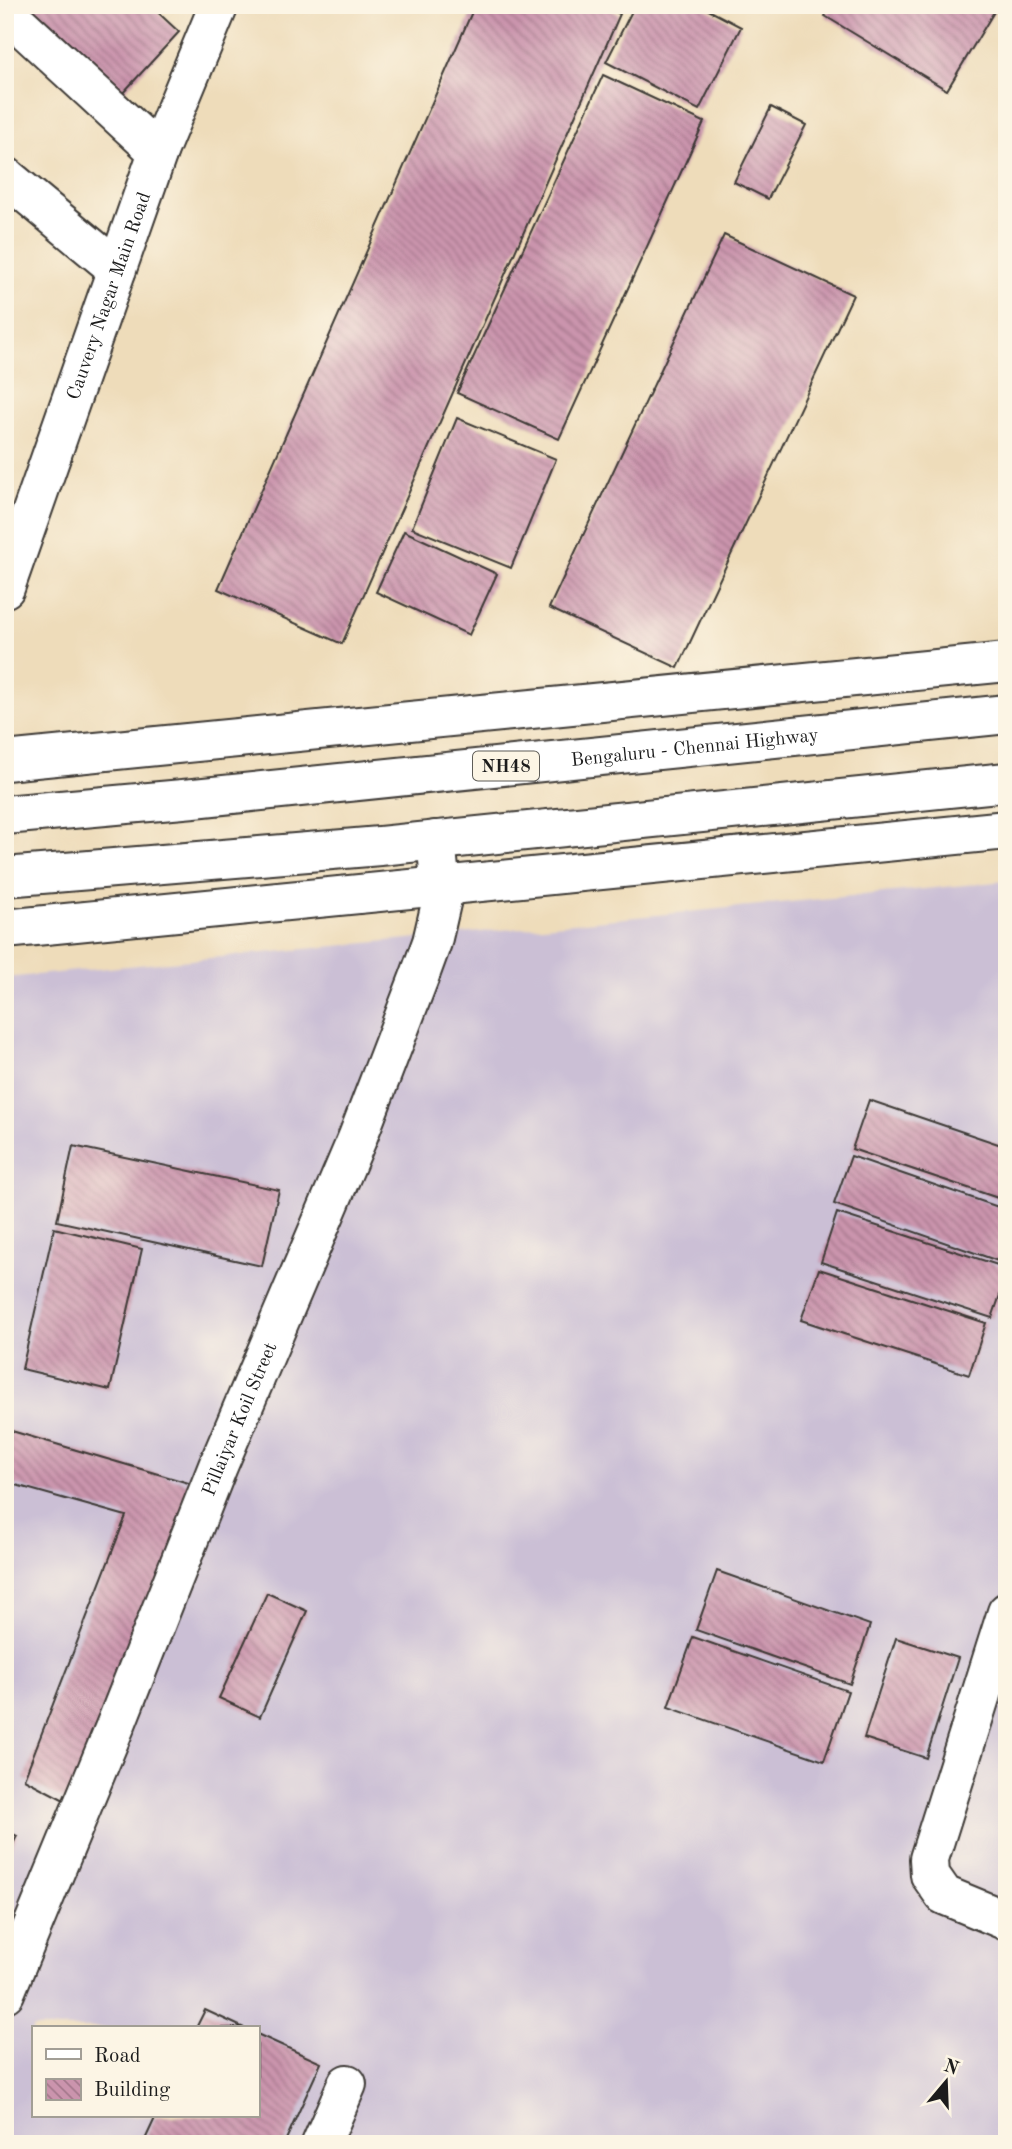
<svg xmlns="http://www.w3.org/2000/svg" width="1012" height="2149" viewBox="0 0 1012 2149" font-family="'Old Standard TT',serif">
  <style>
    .industrial { fill: #cbbfd5; fill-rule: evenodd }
    .building { fill: url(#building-back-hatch) }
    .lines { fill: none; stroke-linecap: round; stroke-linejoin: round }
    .minor-casing { stroke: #3c3934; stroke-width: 42 }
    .highway-casing { stroke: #3c3934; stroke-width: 42 }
    .minor { stroke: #fff; stroke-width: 38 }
    .highway { stroke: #fff; stroke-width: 38 }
    .labels { text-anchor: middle; stroke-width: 5; stroke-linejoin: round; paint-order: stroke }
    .shield { fill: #fcf5e5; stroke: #5f5d58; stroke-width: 2 }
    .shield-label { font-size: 18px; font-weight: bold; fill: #1c1c1c }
    .street-label { font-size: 19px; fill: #1c1c1c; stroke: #fcf5e5 }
  </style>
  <defs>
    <pattern id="building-back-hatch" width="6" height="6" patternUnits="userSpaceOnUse" patternTransform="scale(1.75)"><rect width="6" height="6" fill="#cb94ad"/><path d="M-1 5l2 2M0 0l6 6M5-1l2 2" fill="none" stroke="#a4788c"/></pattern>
  </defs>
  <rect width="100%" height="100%" fill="#fcf5e5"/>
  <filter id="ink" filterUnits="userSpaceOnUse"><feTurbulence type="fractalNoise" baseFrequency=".0143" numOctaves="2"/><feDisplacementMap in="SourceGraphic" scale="14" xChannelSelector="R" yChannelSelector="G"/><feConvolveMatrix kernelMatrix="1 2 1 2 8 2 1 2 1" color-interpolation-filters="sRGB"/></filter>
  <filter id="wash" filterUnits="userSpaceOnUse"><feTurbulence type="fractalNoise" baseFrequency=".00686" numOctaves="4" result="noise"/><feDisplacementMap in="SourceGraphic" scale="28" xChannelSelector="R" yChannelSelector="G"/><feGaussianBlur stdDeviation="1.57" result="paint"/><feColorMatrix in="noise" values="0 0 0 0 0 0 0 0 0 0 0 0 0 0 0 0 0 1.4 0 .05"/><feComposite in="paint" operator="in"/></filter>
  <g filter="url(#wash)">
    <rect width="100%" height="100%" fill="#eedcba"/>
    <path class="industrial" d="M1007,881V2144H5V978ZM33,2028H257V2116H33Z"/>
    <g id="blocks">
      <path class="building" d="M23,5H150L179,32L121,95Z
        M475,5H601L620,14L342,644L218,589Z
        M635,5H699L741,27L699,110L606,62Z
        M831,5H998L947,90L825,16Z
        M603,75L704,122L559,439L457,393Z
        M771,107L806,125L768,199L734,182Z
        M724,235L853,295L678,668L549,608Z
        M457,418L556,459L511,568L412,528Z
        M404,531L497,574L469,635L376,592Z
        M869,1100L1007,1147V1201L852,1149Z
        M73,1146L279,1190L262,1266L57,1221Z
        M851,1156L1007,1210V1264L834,1204Z
        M837,1213L1007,1268V1275L992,1318L821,1262Z
        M54,1228L142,1249L110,1390L22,1369Z
        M819,1269L986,1323L969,1375L801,1320Z
        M5,1429L202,1487L68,1802L24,1779L126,1516L5,1482Z
        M717,1571L870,1625L850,1684L696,1630Z
        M267,1593L307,1611L260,1717L219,1698Z
        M693,1637L848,1691L824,1761L668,1707Z
        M896,1638L958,1658L926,1758L864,1738Z
        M5,1830L17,1836L5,1860Z
        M205,2010L244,2028H196Z
        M257,2034L321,2063L284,2144H143L156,2116H257Z"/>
    </g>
  </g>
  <g filter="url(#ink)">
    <use href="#blocks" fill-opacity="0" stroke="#3c3934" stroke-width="2"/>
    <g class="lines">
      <g class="minor-casing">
        <g id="minor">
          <path d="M5,11L158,152"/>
          <path d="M5,176L117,269"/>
          <path id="s1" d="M5,588L158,152L219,5"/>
          <path d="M5,761L1007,662"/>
          <path d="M5,929L1007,830"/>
          <path d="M1007,1612L929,1859L930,1875L944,1895L1007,1921"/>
          <path id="s2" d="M5,1993L116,1724L218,1466L357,1139L420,975L432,942L442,899L436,840"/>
          <path d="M321,2144L347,2084"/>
        </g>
      </g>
      <g class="highway-casing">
        <g id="highway">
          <path id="s3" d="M5,815L194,798L1007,714"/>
          <path d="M5,877L380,846L1007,782"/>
        </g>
      </g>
      <use href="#minor" class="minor"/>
      <use href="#highway" class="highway"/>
    </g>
  </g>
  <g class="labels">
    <rect class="shield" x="473" y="751.5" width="66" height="29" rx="5"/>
    <g class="shield-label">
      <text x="506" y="772">NH48</text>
    </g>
    <g class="street-label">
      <text dy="7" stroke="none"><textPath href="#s1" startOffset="310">Cauvery Nagar Main Road</textPath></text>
      <text dy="7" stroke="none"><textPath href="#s3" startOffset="693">Bengaluru - Chennai Highway</textPath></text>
      <text dy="7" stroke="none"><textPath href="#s2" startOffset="620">Pillaiyar Koil Street</textPath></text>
    </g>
  </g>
  <rect width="1012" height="2149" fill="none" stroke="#fcf5e5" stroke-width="28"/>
  <rect x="32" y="2026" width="228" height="91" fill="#fcf5e5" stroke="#a29e95" stroke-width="2"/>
  <rect x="46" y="2049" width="35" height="10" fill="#ffffff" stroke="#a29e95" stroke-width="2"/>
  <text x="94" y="2062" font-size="21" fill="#1c1c1c">Road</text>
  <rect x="46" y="2079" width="35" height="21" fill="url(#building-back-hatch)" stroke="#a29e95" stroke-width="2"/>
  <text x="94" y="2096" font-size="21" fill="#1c1c1c">Building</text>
  <g transform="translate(946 2082) rotate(19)" stroke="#fcf5e5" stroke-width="5" paint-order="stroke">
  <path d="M0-5L12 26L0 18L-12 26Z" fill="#1c1c1c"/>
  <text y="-10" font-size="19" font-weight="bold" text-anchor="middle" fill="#1c1c1c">N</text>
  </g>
</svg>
